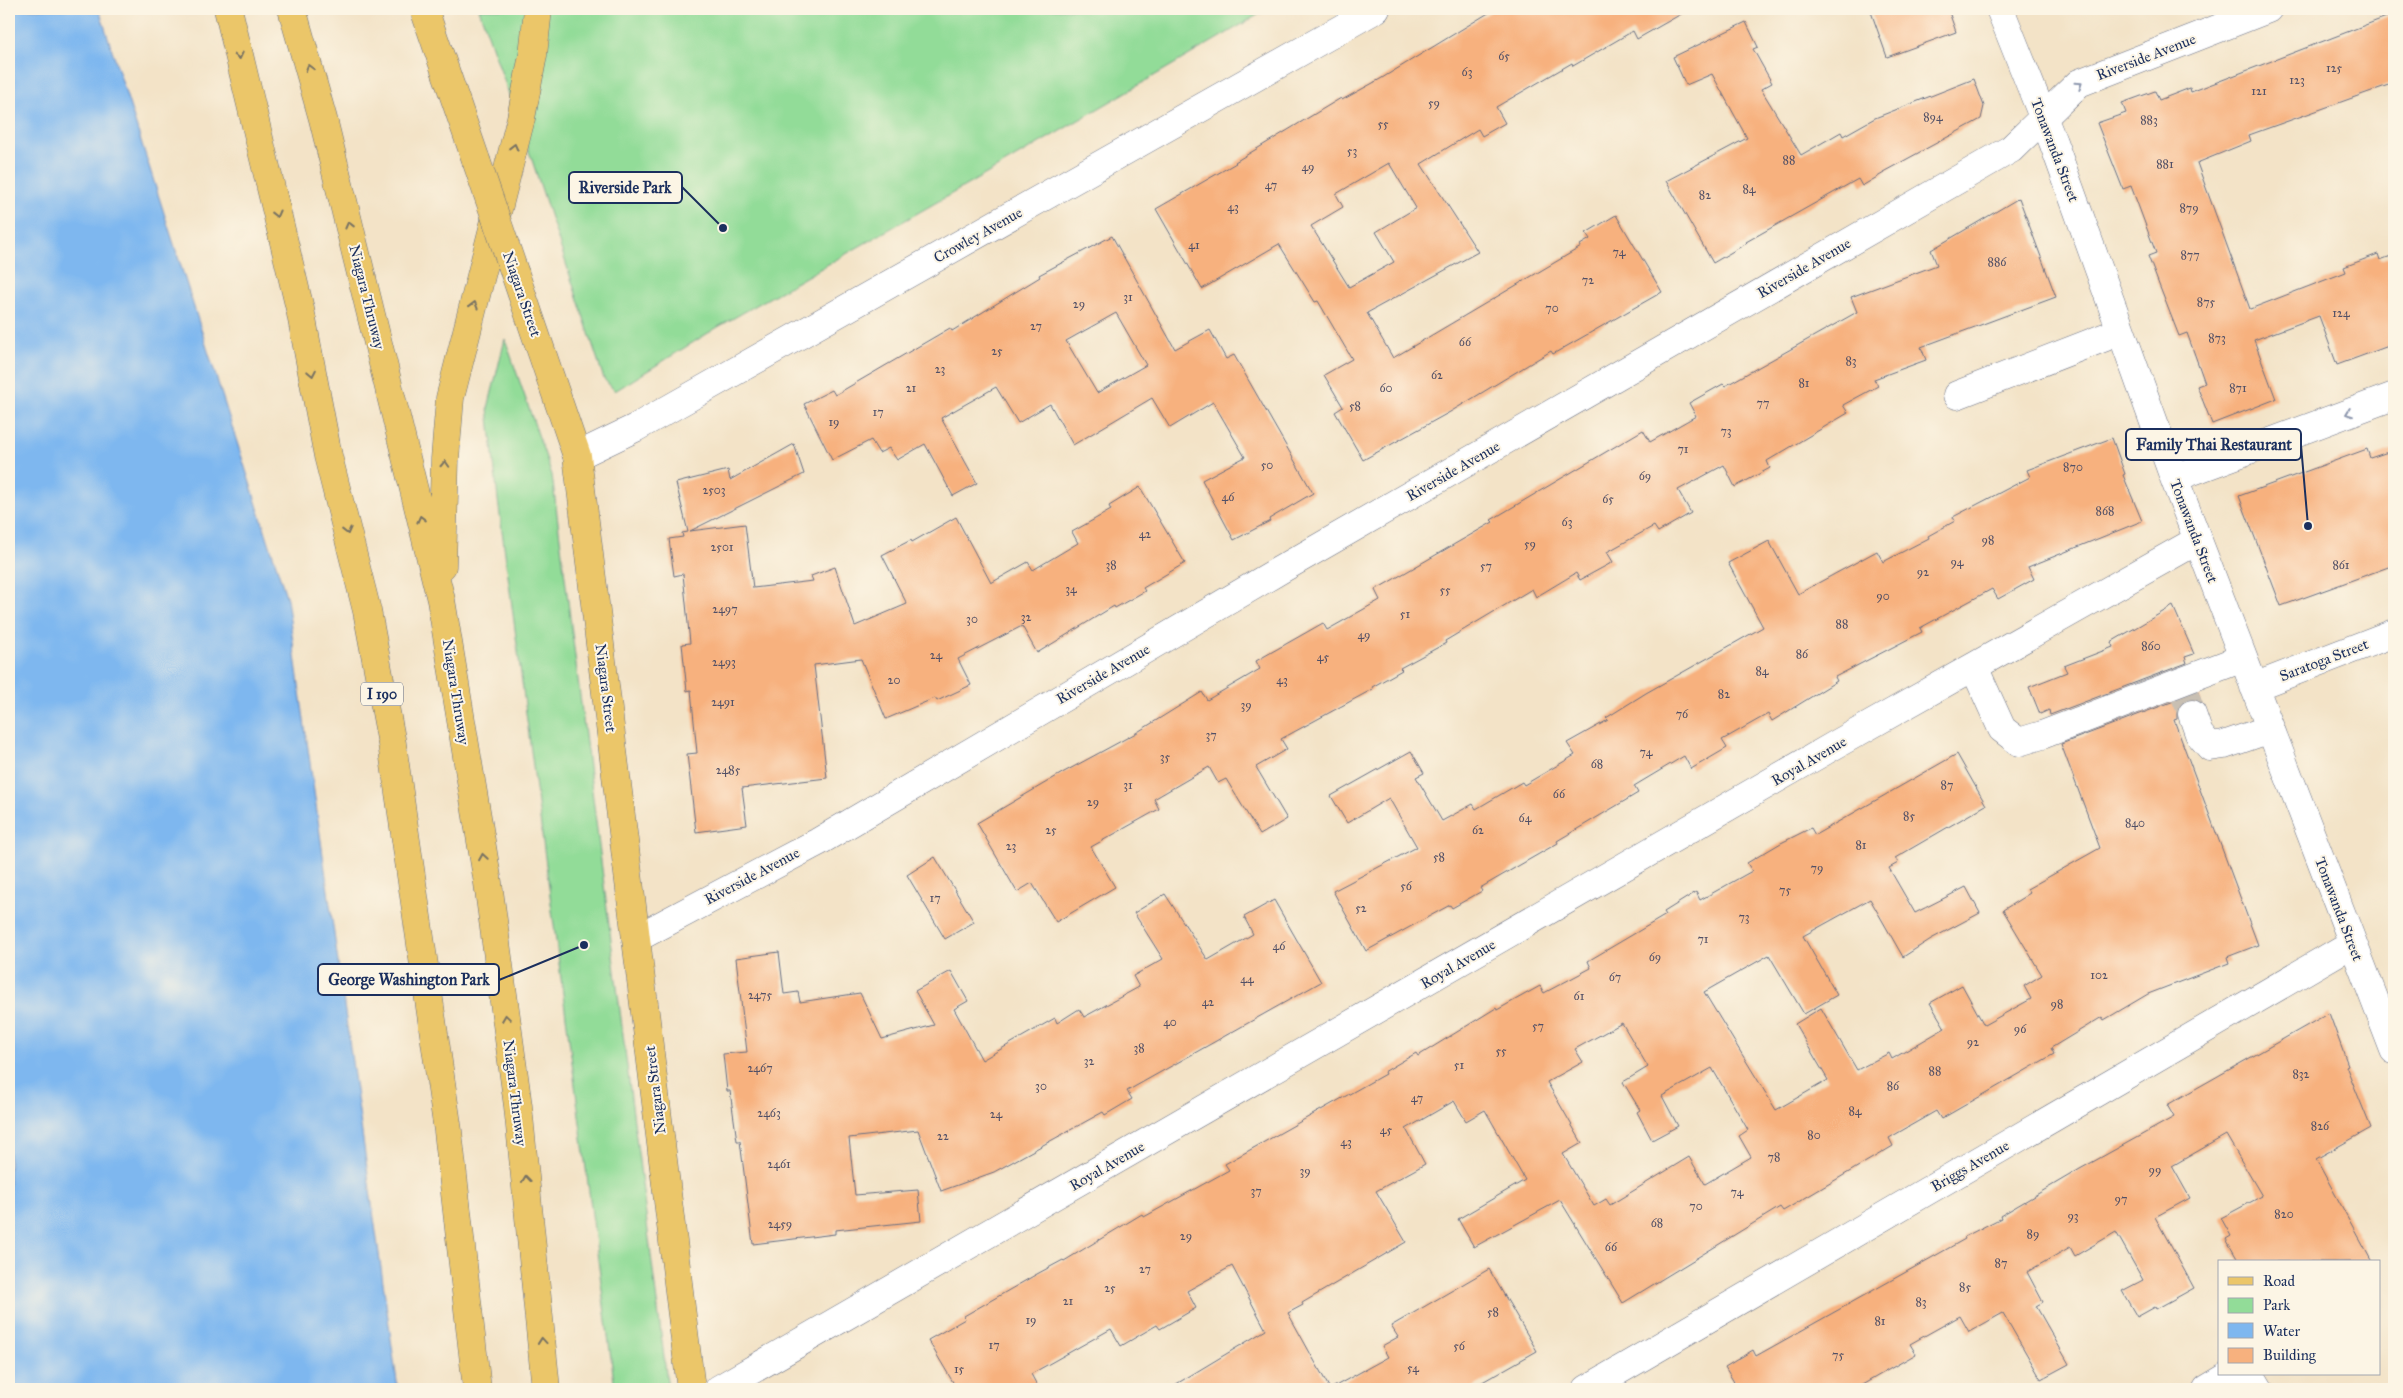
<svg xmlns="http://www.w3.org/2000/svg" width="2403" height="1398" viewBox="0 0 2403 1398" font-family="'IM FELL Great Primer',serif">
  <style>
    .green { fill: #92dc98; stroke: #56867b }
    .water { fill: #7eb7ef; stroke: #4c73a6 }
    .building { fill: #f7b17e; fill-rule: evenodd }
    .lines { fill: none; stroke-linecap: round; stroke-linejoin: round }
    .minor-tunnel { stroke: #c8bfb2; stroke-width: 28; stroke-dasharray: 28 14; stroke-linecap: butt }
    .minor-casing { stroke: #676e83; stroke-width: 29 }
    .major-casing { stroke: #676e83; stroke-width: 29 }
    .highway-casing { stroke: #676e83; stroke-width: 29 }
    .minor { stroke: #fff; stroke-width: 28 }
    .major { stroke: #ebc669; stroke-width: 28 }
    .highway { stroke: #ebc669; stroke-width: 28 }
    .major-bridge-casing { stroke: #676e83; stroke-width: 29; stroke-linecap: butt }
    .major-bridge { stroke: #ebc669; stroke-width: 28 }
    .oneway { stroke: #797363 }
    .oneway2 { stroke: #8d97ae }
    .labels { text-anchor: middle; stroke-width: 4; stroke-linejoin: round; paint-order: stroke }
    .number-label { font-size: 12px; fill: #525066 }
    .shield { fill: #fcf5e5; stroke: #5e6a86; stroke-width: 1 }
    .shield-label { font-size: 14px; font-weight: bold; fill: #1b2f5e }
    .street-label { font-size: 15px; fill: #1b2f5e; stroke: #fcf5e5 }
    .leader { fill: none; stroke: #1b2f5e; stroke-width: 2 }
    .callout-dot { fill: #1b2f5e; stroke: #fcf5e5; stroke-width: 2 }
    .callout { fill: #fcf5e5; stroke: #1b2f5e; stroke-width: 2 }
    .callout-label { font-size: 16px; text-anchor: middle; font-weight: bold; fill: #1b2f5e }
  </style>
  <rect width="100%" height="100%" fill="#fcf5e5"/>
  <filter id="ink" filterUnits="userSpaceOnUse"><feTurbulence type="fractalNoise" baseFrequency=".02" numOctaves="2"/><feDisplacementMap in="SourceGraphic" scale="10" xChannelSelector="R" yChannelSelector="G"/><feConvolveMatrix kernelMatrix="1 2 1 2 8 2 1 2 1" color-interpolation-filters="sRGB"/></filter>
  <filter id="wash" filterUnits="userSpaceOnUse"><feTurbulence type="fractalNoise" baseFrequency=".0096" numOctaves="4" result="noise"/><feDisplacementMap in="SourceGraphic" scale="20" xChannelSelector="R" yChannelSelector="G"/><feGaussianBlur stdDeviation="1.12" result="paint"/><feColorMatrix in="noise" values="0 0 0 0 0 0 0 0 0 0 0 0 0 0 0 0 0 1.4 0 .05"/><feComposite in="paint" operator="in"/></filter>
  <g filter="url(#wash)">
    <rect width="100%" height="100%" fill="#f3e3c7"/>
    <path class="green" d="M479,9H1268L1009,161L718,327L615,391L604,379L532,160Z
      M505,339L552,475L668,1389H615L498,500L488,408Z"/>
    <path class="water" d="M9,9H99L287,599L398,1389H9Z"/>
    <g id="blocks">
      <path class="building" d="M1495,9H1690L1637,39L1633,31L1573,66L1572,63L1496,107L1505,123L1482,136L1478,129L1421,164L1478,252L1367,313L1393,358L1581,247L1580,245L1590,239L1586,233L1616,215L1662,292L1553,354L1551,351L1450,412L1363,460L1335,412L1343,407L1324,375L1352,359L1318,301L1315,302L1279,244L1202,289L1156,209L1236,163L1235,162L1341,98L1342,100L1382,78ZM1389,163L1416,208L1376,232L1394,262L1349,287L1311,226L1343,207L1336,194Z
        M1870,9H1948L1956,32L1887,57Z
        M2394,14V83L2249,135L2251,141L2197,163L2250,309L2346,272L2344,267L2378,254L2380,260L2394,255V344L2337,365L2319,316L2254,340L2276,399L2212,424L2197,386L2205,383L2187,333L2179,336L2161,290L2148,256L2156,253L2131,186L2123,189L2097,123L2126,113L2122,103L2155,91L2159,100L2190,88L2191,92Z
        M1746,22L1758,47L1753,49L1772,83L1761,89L1801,155L1841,132L1843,136L1875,118L1974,79L1984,106L1981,119L1883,172L1884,173L1862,186L1858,179L1746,242L1747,243L1713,263L1666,181L1747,138L1712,74L1686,85L1673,57Z
        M2019,198L2056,297L1921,347L1926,360L1874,379L1878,386L1843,405L1848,413L1767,461L1770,468L1735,487L1724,465L1678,490L1691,513L1658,532L1654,526L1607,552L1613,562L1580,580L1576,573L1536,597L1532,589L1445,641L1446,643L1400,668L1402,670L1372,687L1373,689L1281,739L1287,749L1256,767L1287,819L1260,835L1226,779L1218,783L1209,767L1154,799L1159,809L1091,847L1115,887L1056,922L1032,883L1017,892L977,823L1064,772L1136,733L1202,692L1207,700L1260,669L1256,661L1323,623L1327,630L1380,600L1375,590L1493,522L1491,520L1643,430L1650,442L1696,416L1689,403L1723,384L1725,386L1857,312L1851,297L1937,265L1931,250Z
        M1112,236L1175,349L1210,330L1226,359L1234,355L1313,493L1269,519L1270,521L1234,540L1202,480L1245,457L1213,402L1170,428L1152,398L1073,445L1050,404L1018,423L996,387L941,418L977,483L953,496L925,444L897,460L889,448L879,453L871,440L832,460L804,404L832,390L835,395L950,328L952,331L1040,277L1039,275ZM1116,313L1146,365L1097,393L1066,341Z
        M2112,438L2125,474L2123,475L2142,521L2028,567L2034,579L1998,599L1992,589L1920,628L1922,632L1835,677L1837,681L1772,721L1768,714L1722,740L1727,748L1691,769L1684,756L1634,786L1638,793L1557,841L1558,843L1480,888L1482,891L1452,908L1450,905L1366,951L1333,891L1417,847L1389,798L1347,823L1331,796L1411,751L1424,773L1416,777L1442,821L1473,804L1476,809L1522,782L1524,785L1575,755L1567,743L1608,720L1606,718L1646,693L1763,627L1728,563L1769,541L1798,594L1877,551L1883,562L1929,538L1928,536L1955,521L1953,517L2030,477L2027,470Z
        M794,444L804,474L690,531L745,524L753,588L813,581L811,576L835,567L855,626L907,604L882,555L911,540L912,542L956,517L991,583L1028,562L1033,570L1078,543L1072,532L1111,510L1109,506L1140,487L1185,563L1143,588L1145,591L1115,608L1114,606L1037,653L1022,626L958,659L971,685L937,701L935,698L886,719L861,659L814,665L827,778L742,788L747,825L696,832L687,754L697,753L691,690L687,691L682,644L690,643L683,574L674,576L669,539L683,537L682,533L688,532L676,483L728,470L730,480Z
        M2367,449L2370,458L2394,450V565L2281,606L2239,496Z
        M2173,606L2194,654L2185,657L2187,663L2050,715L2049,710L2040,714L2029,687L2067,672L2064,666L2113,647L2111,642Z
        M2198,692L2201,702L2194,699H2186L2180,704L2177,712V719L2174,720L2258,945L2227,957L2229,963L2148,994L2104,1020L2102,1017L2051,1048L2054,1054L1941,1119L1936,1111L1889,1138L1893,1146L1783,1211L1780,1207L1623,1303L1560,1200L1474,1247L1458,1219L1525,1180L1485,1110L1466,1121L1454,1101L1406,1129L1425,1164L1376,1191L1406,1242L1302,1303L1303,1305L1288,1313L1330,1389L1388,1357L1382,1346L1398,1337L1391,1326L1489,1269L1537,1351L1470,1389H1168L1266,1330L1232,1266L1187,1291L1196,1308L1160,1329L1157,1325L1121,1346L1111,1329L1031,1374L1039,1389H957L928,1340L965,1319L964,1316L1037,1274L1063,1260L1064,1261L1142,1214L1144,1217L1229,1170L1225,1164L1385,1074L1384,1072L1416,1053L1418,1056L1496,1008L1497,1010L1540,986L1544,993L1591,968L1588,961L1666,915L1664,912L1696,892L1700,900L1752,871L1747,863L1781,843L1811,828L1815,835L1957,754L1986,805L1895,858L1898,863L1889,868L1915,913L1966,887L1980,913L1931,939L1903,957L1870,899L1803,936L1837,995L1804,1014L1769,955L1704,992L1776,1110L1828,1080L1795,1024L1821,1008L1857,1070L1889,1053L1892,1059L1945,1028L1930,1003L1962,985L1984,1025L2031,999L2024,986L2042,975L2003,910L2030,893L2027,889L2100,848L2061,744ZM1622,1023L1648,1067L1623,1082L1640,1110L1637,1112L1652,1140L1678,1126L1662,1096L1712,1068L1748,1130L1739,1136L1751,1157L1705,1184L1689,1157L1610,1205L1606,1199L1594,1206L1563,1154L1582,1143L1547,1082L1583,1062L1575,1049Z
        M935,857L974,922L945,939L907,875Z
        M1165,894L1208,960L1253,934L1244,917L1274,900L1321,982L1127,1091L1132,1099L1105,1115L1103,1112L994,1172L941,1191L918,1130L849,1138L855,1195L918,1190L921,1221L835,1230V1234L753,1244L740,1141H737L730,1091H727L723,1054L747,1052L736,958L779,952L784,994L798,992L800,1002L860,993L882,1039L934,1025L915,991L951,971L968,1001L954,1009L982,1060L1055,1018L1057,1023L1079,1009L1084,1017L1139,987L1133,976L1163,959L1134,913Z
        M2329,1013L2348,1065L2346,1066L2371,1128L2316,1159L2372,1262H2239L2226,1239L2231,1236L2221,1218L2262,1196L2226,1135L2172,1166L2190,1198L2155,1217L2194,1288L2156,1309L2155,1307L2137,1317L2122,1291L2143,1280L2116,1232L2075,1256L2070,1247L2027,1272L2043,1302L2036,1306L2069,1364L2041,1379L2003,1313L1969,1332L1960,1316L1910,1344L1916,1354L1855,1389H1738L1725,1367L1753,1350L1756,1356L1965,1239L1964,1237L2001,1218L2000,1216L2080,1169L2174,1117L2167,1105Z"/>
    </g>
  </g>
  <g filter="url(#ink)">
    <use href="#blocks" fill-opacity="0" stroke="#676e83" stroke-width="1"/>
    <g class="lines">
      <path class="minor-tunnel" d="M2184,693L2192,714"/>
      <g class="minor-casing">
        <path id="minor" d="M2000,9L2053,142L2174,478L2394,1050
          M1957,395L2121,331
          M577,456L635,428L1376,9
          M2174,478L2394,396
          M1974,667L2002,729L2019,742L2042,735L2243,658
          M2254,687L2394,633
          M2192,714L2199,734L2210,747L2224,745L2270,729
          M637,938L818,842L1280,570L2011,149L2079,83L2268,9
          M2250,1374L2259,1389
          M719,1389L1835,745L2198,540
          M1587,1389L2353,943
          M2207,1389L2232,1374"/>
      </g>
      <g class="major-casing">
        <path id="major" d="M424,9L476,160
          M515,274L577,456L691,1389"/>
      </g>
      <g class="highway-casing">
        <path id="highway" d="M228,9L300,309L328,456L367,611L392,744L448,1131L477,1389
          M292,9L323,119L441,600L488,883L518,1106L546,1389
          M442,566L445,459L450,398L521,118L533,55L538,9"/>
      </g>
      <use href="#minor" class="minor"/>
      <use href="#major" class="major"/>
      <use href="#highway" class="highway"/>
      <g class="major-bridge-casing">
        <path id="major-bridge" d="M476,160L515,274"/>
      </g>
      <use href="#major-bridge" class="major-bridge"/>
    </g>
    <defs><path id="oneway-chevron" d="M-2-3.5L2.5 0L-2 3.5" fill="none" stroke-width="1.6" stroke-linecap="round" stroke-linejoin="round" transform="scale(1.25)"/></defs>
    <g class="oneway">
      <use href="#oneway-chevron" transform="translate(239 56) rotate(77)"/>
      <use href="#oneway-chevron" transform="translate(309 68) rotate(-106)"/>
      <use href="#oneway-chevron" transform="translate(514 147) rotate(-76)"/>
      <use href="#oneway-chevron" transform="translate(276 214) rotate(76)"/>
      <use href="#oneway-chevron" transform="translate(349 225) rotate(-104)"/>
      <use href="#oneway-chevron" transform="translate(474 305) rotate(-75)"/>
      <use href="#oneway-chevron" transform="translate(312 373) rotate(79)"/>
      <use href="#oneway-chevron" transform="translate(445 464) rotate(-87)"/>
      <use href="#oneway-chevron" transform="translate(421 519) rotate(-104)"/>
      <use href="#oneway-chevron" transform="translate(347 531) rotate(76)"/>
      <use href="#oneway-chevron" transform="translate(483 857) rotate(-99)"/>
      <use href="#oneway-chevron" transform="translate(506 1018) rotate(-98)"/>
      <use href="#oneway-chevron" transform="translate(526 1179) rotate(-96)"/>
      <use href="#oneway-chevron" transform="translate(542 1341) rotate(-95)"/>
    </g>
    <g class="oneway2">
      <use href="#oneway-chevron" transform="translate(2079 85) rotate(-34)"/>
      <use href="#oneway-chevron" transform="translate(2349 413) rotate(159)"/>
    </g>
  </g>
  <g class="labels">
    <g class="number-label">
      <text x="1504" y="60">65</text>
      <text x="2334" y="72">125</text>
      <text x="1467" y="76">63</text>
      <text x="2297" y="84">123</text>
      <text x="2259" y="95">121</text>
      <text x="1434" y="107">59</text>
      <text x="1933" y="121">894</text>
      <text x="2149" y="124">883</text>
      <text x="1383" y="128">55</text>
      <text x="1352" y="155">53</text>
      <text x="1789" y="164">88</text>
      <text x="2165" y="168">881</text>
      <text x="1308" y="171">49</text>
      <text x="1271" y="189">47</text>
      <text x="1749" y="193">84</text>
      <text x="1705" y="199">82</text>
      <text x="1233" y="211">43</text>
      <text x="2189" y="212">879</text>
      <text x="1194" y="249">41</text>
      <text x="1619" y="256">74</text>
      <text x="2190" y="259">877</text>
      <text x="1997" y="266">886</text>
      <text x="1588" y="284">72</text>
      <text x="1128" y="301">31</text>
      <text x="2206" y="306">875</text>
      <text x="1079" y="308">29</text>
      <text x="1552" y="312">70</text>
      <text x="2341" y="317">124</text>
      <text x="1036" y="330">27</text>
      <text x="2217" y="342">873</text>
      <text x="1465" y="346">66</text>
      <text x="997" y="355">25</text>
      <text x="1851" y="365">83</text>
      <text x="940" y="373">23</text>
      <text x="1437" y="379">62</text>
      <text x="1804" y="387">81</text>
      <text x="911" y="392">21</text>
      <text x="1386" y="392">60</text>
      <text x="2238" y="392">871</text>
      <text x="1763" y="407">77</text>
      <text x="1355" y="410">58</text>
      <text x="878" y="416">17</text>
      <text x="834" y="426">19</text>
      <text x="1726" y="435">73</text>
      <text x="1683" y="453">71</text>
      <text x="1267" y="469">50</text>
      <text x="2073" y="471">870</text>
      <text x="1645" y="480">69</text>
      <text x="714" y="494">2503</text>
      <text x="1228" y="501">46</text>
      <text x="1608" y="503">65</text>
      <text x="2105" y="515">868</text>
      <text x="1567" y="526">63</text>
      <text x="1145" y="538">42</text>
      <text x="1988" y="544">98</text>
      <text x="1530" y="548">59</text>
      <text x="722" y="551">2501</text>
      <text x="1957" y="566">94</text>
      <text x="1111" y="569">38</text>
      <text x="2341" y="569">861</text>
      <text x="1486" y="570">57</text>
      <text x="1923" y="576">92</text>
      <text x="1071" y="593">34</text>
      <text x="1445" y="594">55</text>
      <text x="1883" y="600">90</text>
      <text x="725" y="613">2497</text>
      <text x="1405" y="618">51</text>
      <text x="1026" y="621">32</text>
      <text x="972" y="623">30</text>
      <text x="1842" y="628">88</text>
      <text x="1364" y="639">49</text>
      <text x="2151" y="650">860</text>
      <text x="1802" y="658">86</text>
      <text x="936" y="659">24</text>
      <text x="1323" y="661">45</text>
      <text x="724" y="666">2493</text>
      <text x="1762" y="675">84</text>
      <text x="894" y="684">20</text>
      <text x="1282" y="684">43</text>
      <text x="1724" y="698">82</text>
      <text x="723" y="706">2491</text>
      <text x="1246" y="709">39</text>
      <text x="1682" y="718">76</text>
      <text x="1211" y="739">37</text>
      <text x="1646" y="756">74</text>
      <text x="1165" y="761">35</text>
      <text x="1597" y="768">68</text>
      <text x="728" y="774">2485</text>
      <text x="1128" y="789">31</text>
      <text x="1947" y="789">87</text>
      <text x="1559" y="798">66</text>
      <text x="1093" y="806">29</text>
      <text x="1909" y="820">85</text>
      <text x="1525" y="822">64</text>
      <text x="2135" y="827">840</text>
      <text x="1051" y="834">25</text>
      <text x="1478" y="834">62</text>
      <text x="1861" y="849">81</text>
      <text x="1011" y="850">23</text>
      <text x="1439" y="861">58</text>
      <text x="1817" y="872">79</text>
      <text x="1406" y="890">56</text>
      <text x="1785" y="894">75</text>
      <text x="935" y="902">17</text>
      <text x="1361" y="912">52</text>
      <text x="1744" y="921">73</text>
      <text x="1703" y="943">71</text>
      <text x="1279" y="950">46</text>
      <text x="1655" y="961">69</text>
      <text x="2099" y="979">102</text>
      <text x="1615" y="981">67</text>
      <text x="1247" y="983">44</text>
      <text x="760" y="999">2475</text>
      <text x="1579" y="1000">61</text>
      <text x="1208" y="1006">42</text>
      <text x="2057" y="1008">98</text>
      <text x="1170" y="1026">40</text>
      <text x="1538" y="1030">57</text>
      <text x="2020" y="1033">96</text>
      <text x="1973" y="1046">92</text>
      <text x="1139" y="1052">38</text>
      <text x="1501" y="1055">55</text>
      <text x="1089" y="1065">32</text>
      <text x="1459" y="1069">51</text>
      <text x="760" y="1072">2467</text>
      <text x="1935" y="1075">88</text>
      <text x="2301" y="1078">832</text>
      <text x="1041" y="1090">30</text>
      <text x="1893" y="1090">86</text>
      <text x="1417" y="1102">47</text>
      <text x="1855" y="1115">84</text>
      <text x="769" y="1117">2463</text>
      <text x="996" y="1118">24</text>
      <text x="2320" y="1130">826</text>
      <text x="1386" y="1134">45</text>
      <text x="1814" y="1139">80</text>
      <text x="943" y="1140">22</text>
      <text x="1346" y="1146">43</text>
      <text x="1774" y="1161">78</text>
      <text x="779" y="1168">2461</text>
      <text x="2155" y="1174">99</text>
      <text x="1305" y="1175">39</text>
      <text x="1256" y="1195">37</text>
      <text x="1737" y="1196">74</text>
      <text x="2121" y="1203">97</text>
      <text x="1696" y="1210">70</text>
      <text x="2284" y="1218">820</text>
      <text x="2073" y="1220">93</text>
      <text x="1657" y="1227">68</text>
      <text x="780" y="1228">2459</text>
      <text x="2033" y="1238">89</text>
      <text x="1186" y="1240">29</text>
      <text x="1611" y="1251">66</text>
      <text x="2001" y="1267">87</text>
      <text x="1145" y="1273">27</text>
      <text x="1965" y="1291">85</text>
      <text x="1110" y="1292">25</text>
      <text x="1068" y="1305">21</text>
      <text x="1921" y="1306">83</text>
      <text x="1493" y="1316">58</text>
      <text x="1031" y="1324">19</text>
      <text x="1880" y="1325">81</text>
      <text x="994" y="1349">17</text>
      <text x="1459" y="1350">56</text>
      <text x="1838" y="1359">75</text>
      <text x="1413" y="1372">54</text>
      <text x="959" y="1373">15</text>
    </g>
    <rect class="shield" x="361" y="682.5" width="42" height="23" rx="4"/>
    <g class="shield-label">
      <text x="382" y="699">I 190</text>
    </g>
    <g class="street-label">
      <text transform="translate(2146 57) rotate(-21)" y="5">Riverside Avenue</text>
      <text transform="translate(2055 150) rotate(69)" y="5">Tonawanda Street</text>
      <text transform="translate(978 235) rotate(-29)" y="5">Crowley Avenue</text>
      <text transform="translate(1804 268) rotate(-30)" y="5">Riverside Avenue</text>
      <text transform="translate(522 294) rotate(71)" y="5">Niagara Street</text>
      <text transform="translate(367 297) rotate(76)" y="5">Niagara Thruway</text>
      <text transform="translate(1453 471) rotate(-30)" y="5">Riverside Avenue</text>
      <text transform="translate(2194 531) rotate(69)" y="5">Tonawanda Street</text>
      <text transform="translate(2324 660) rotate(-21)" y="5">Saratoga Street</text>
      <text transform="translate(1103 674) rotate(-30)" y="5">Riverside Avenue</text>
      <text transform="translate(606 688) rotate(83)" y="5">Niagara Street</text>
      <text transform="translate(456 692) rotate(81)" y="5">Niagara Thruway</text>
      <text transform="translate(1809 761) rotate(-30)" y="5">Royal Avenue</text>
      <text transform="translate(752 876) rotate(-28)" y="5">Riverside Avenue</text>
      <text transform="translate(2339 909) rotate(69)" y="5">Tonawanda Street</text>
      <text transform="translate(1458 964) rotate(-30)" y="5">Royal Avenue</text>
      <text transform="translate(655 1090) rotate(-97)" y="5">Niagara Street</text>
      <text transform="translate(515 1093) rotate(83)" y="5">Niagara Thruway</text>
      <text transform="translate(1107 1166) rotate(-30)" y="5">Royal Avenue</text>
      <text transform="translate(1970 1166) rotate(-30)" y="5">Briggs Avenue</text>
    </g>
  </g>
  <path class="leader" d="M723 228L682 187M2308 526L2301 445M584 945L499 980"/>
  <g class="callout-dot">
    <circle cx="723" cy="228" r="5"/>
    <circle cx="2308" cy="526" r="5"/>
    <circle cx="584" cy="945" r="5"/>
  </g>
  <g class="callout">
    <rect x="569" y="172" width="113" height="31" rx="5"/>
    <rect x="2126" y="429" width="175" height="31" rx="5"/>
    <rect x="318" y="964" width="181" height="31" rx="5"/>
  </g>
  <g class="callout-label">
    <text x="625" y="193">Riverside Park</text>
    <text x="2214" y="450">Family Thai Restaurant</text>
    <text x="409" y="985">George Washington Park</text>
  </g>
  <rect width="2403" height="1398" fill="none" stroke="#fcf5e5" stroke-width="30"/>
  <rect x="2218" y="1260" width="162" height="115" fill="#fcf5e5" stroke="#a2a6af"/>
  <rect x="2228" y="1277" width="25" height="8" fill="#ebc669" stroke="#a2a6af"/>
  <text x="2263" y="1286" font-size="15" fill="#1b2f5e">Road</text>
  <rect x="2228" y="1298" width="25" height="15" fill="#92dc98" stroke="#a2a6af"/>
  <text x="2263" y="1310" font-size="15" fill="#1b2f5e">Park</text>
  <rect x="2228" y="1323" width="25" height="15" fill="#7eb7ef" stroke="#a2a6af"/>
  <text x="2263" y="1336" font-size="15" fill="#1b2f5e">Water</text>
  <rect x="2228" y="1348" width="25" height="15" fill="#f7b17e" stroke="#a2a6af"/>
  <text x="2263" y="1360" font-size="15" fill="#1b2f5e">Building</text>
</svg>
